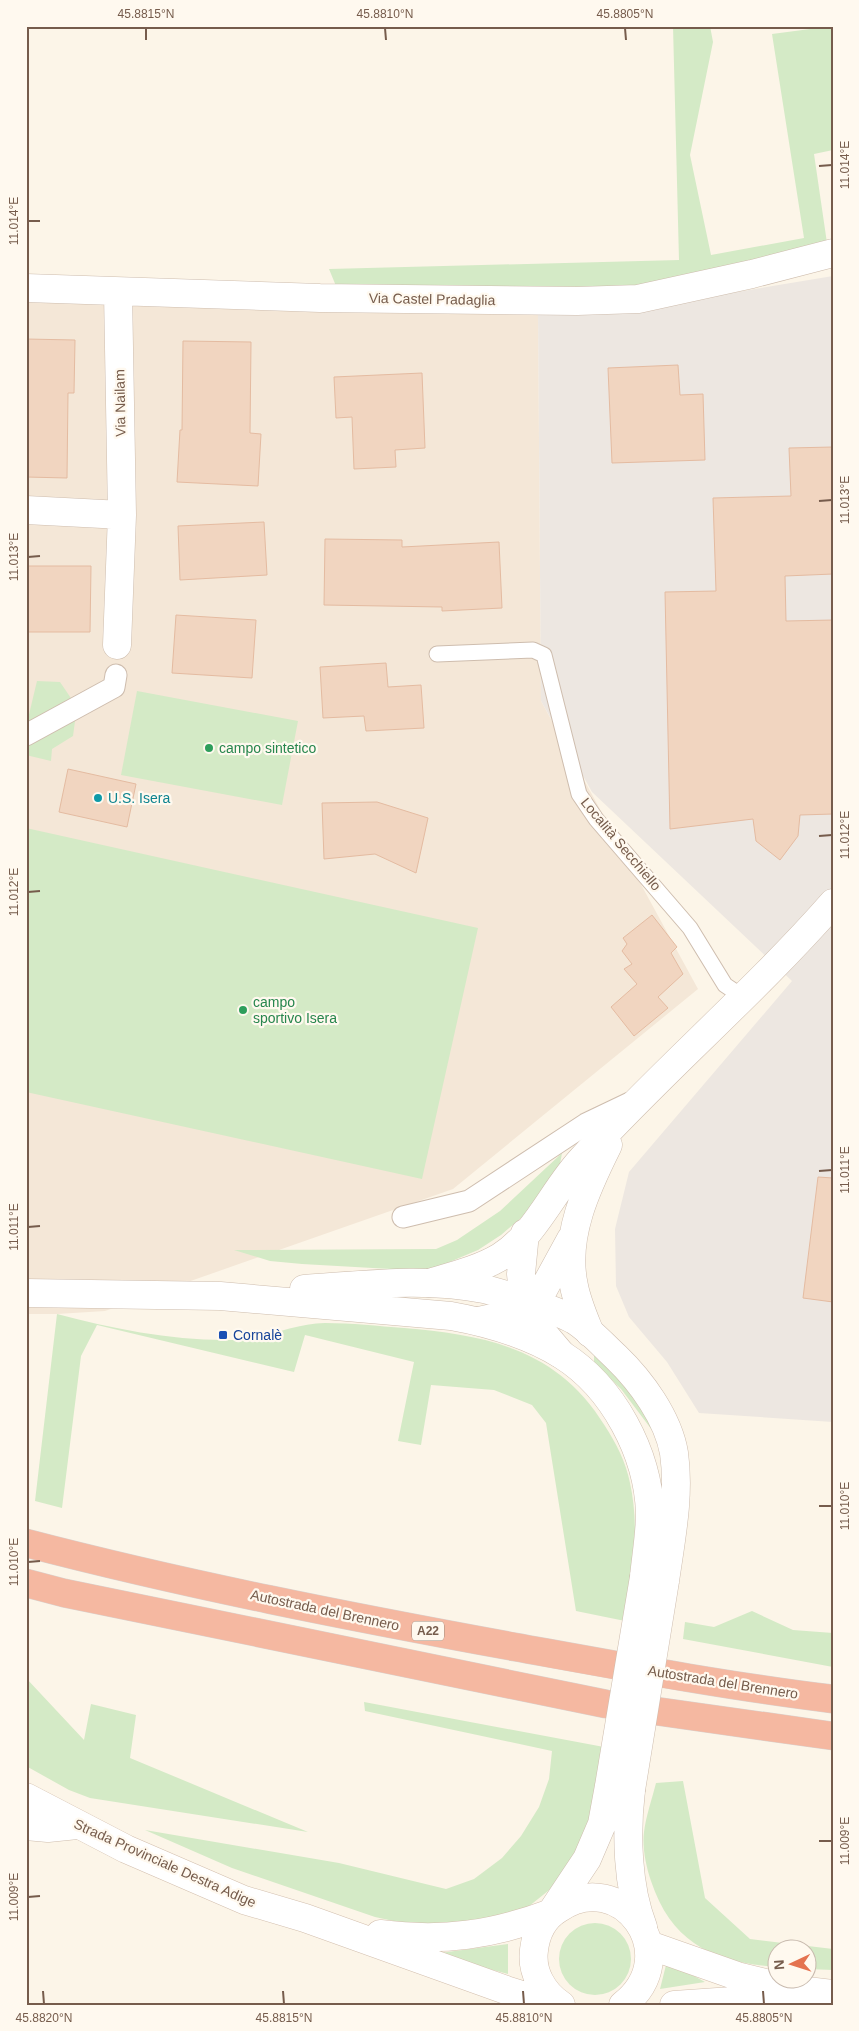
<svg xmlns="http://www.w3.org/2000/svg" width="859" height="2031" viewBox="0 0 859 2031" font-family="Arial,sans-serif">
	<style>
		.residential { fill: #f4e7d7 }
		.industrial { fill: #ede7e1 }
		.green { fill: #d4eac6 }
		.building { fill: #f1d5c0; stroke: #e4bba1 }
		.lines { fill: none; stroke-linecap: round; stroke-linejoin: round }
		.service-casing { stroke: #cebdae; stroke-width: 17 }
		.pedestrian-casing { stroke: #cebdae; stroke-width: 23 }
		.minor-casing { stroke: #cebdae; stroke-width: 29 }
		.tertiary-casing { stroke: #cebdae; stroke-width: 29 }
		.secondary-casing { stroke: #d3bfae; stroke-width: 29 }
		.motorway-casing { stroke: #d9d1cd; stroke-width: 29 }
		.service { stroke: #fff; stroke-width: 15 }
		.pedestrian { stroke: #fff; stroke-width: 21 }
		.minor { stroke: #fff; stroke-width: 28 }
		.tertiary { stroke: #fff; stroke-width: 28 }
		.secondary { stroke: #fff; stroke-width: 28 }
		.motorway { stroke: #f5b8a1; stroke-width: 28 }
		.tertiary-bridge-casing { stroke: #cebdae; stroke-width: 29; stroke-linecap: butt }
		.tertiary-bridge { stroke: #fff; stroke-width: 28 }
		.ticks { fill: none; stroke: #765c4c; stroke-width: 2 }
		.leisure-dot { fill: #2e9e5b; stroke: #fff9ef; stroke-width: 2 }
		.culture-dot { fill: #0f9aa8; stroke: #fff9ef; stroke-width: 2 }
		.transit-dot { fill: #1a4fb4; stroke: #fff9ef; stroke-width: 2 }
		.labels { text-anchor: middle; dominant-baseline: central; stroke-width: 4.5; stroke-linejoin: round; paint-order: stroke }
		.shield { fill: #fff9ef; stroke: #9f8b7d; stroke-width: 1 }
		.shield-label { font-size: 12px; font-weight: bold; fill: #765c4c }
		.street-label { font-size: 14px; fill: #765c4c; stroke: #fff9ef }
		.leisure-label { font-size: 14px; fill: #27864d; stroke: #fff9ef; text-anchor: start }
		.culture-label { font-size: 14px; fill: #0d838f; stroke: #fff9ef; text-anchor: start }
		.transit-label { font-size: 14px; fill: #164399; stroke: #fff9ef; text-anchor: start }
		.neatline { fill: none; stroke: #765c4c; stroke-width: 2 }
		.ticks-label { font-size: 12px; text-anchor: middle; fill: #765c4c }
	</style>
	<rect width="100%" height="100%" fill="#fcf5e8"/>
	<!-- residential -->
	<path class="residential" d="M 26,294 L 538,312 L 541,701 L 698,989 L 453,1189 L 105,1311 L 57,1314 L 26,1314 Z"/>
	<!-- industrial -->
	<path class="industrial" d="M 833,276 L 833,1422 L 699,1413 L 667,1362 L 629,1317 L 616,1286 L 615,1229 L 629,1172 L 792,981 L 592,792 L 541,701 L 538,312 L 635,309 Z"/>
	<!-- green -->
	<path class="green" d="M 673,26 L 710,26 L 713,42 L 690,155 L 711,255 L 804,238 L 772,34 L 833,26 L 833,150 L 814,154 L 827,243 L 634,287 L 336,286 L 329,269 L 679,260 Z
		M 37,681 L 60,682 L 77,707 L 73,736 L 52,749 L 51,761 L 26,755 L 26,727 Z
		M 137,691 L 298,721 L 282,805 L 121,775 Z
		M 26,828 L 478,928 L 422,1179 L 26,1092 Z
		M 562,1153 L 560,1164 L 528,1212 L 501,1235 L 478,1250 L 433,1269 L 408,1270 L 302,1264 L 270,1261 L 234,1250 L 436,1249 L 457,1240 L 500,1211 Z
		M 57,1314 C 114,1329 173,1341 232,1340 C 264,1340 294,1323 325,1323 C 352,1323 378,1326 404,1328 C 487,1335 558,1349 605,1426 C 616,1443 626,1462 630,1483 C 640,1529 633,1575 625,1621 L 576,1611 L 546,1423 L 532,1405 L 494,1390 L 431,1385 L 421,1445 L 398,1441 L 414,1362 L 305,1335 L 294,1372 L 97,1325 L 81,1356 L 62,1508 L 35,1501 Z
		M 594,1356 L 599,1356 L 627,1381 L 658,1438 L 621,1389 L 594,1363 Z
		M 752,1611 L 793,1630 L 833,1633 L 833,1667 L 683,1639 L 685,1622 L 714,1627 Z
		M 26,1678 L 84,1740 L 91,1704 L 136,1715 L 130,1758 L 308,1832 L 90,1798 L 69,1790 L 26,1766 Z
		M 364,1702 L 604,1747 L 594,1817 L 565,1871 L 548,1891 L 523,1911 L 485,1924 L 426,1928 L 375,1917 L 232,1868 L 145,1830 L 339,1863 L 446,1889 L 474,1879 L 502,1858 L 521,1836 L 539,1807 L 549,1779 L 552,1751 L 365,1711 Z
		M 683,1781 L 705,1898 L 750,1939 L 833,1949 L 833,1970 L 807,1969 L 806,1948 L 776,1948 L 776,1967 C 714,1962 672,1944 651,1881 C 646,1866 642,1847 644,1832 C 646,1816 652,1799 656,1783 Z
		M559 1959a36 36 0 1 1 72 0a36 36 0 1 1-72 0Z
		M 508,1944 L 508,1974 L 432,1954 Z
		M 667,1961 L 705,1982 L 660,1989 Z"/>
	<!-- building -->
	<path class="building" d="M 26,339 L 75,340 L 74,393 L 68,393 L 67,478 L 26,477 Z
		M 183,341 L 251,342 L 250,433 L 261,434 L 258,486 L 177,482 L 180,430 L 182,430 Z
		M 678,365 L 680,395 L 703,394 L 705,460 L 612,463 L 608,368 Z
		M 422,373 L 425,448 L 395,450 L 396,467 L 354,469 L 352,417 L 336,418 L 334,377 Z
		M 833,447 L 833,574 L 785,576 L 786,621 L 833,620 L 833,814 L 800,815 L 798,836 L 780,860 L 756,841 L 753,819 L 670,829 L 665,592 L 716,591 L 713,498 L 791,496 L 789,448 Z
		M 264,522 L 267,575 L 180,580 L 178,526 Z
		M 325,539 L 402,540 L 402,547 L 499,542 L 502,608 L 442,611 L 442,607 L 324,605 Z
		M 26,566 L 91,566 L 90,632 L 26,632 Z
		M 176,615 L 256,620 L 252,678 L 172,673 Z
		M 386,663 L 388,687 L 421,685 L 424,728 L 366,731 L 364,716 L 323,718 L 320,667 Z
		M 68,769 L 136,784 L 127,827 L 59,812 Z
		M 377,802 L 428,818 L 416,873 L 375,854 L 324,859 L 322,803 Z
		M 652,915 L 677,947 L 671,953 L 683,974 L 658,997 L 668,1008 L 634,1036 L 611,1007 L 637,984 L 624,969 L 632,964 L 622,951 L 627,944 L 623,938 Z
		M 818,1177 L 833,1178 L 833,1302 L 803,1298 Z"/>
	<g class="lines">
		<defs>
			<path id="service" d="M 437,654 L 533,650 L 544,655 L 579,794 L 596,819 L 690,928 L 725,985 L 743,997"/>
			<path id="pedestrian" d="M 26,735 L 114,687 L 116,675
				M 403,1217 L 469,1201 L 586,1124 L 630,1103"/>
			<path id="minor" d="M 26,288 L 320,298 L 577,301 L 638,299 L 752,274 L 833,253
				M 26,510 L 122,515
				M 117,645 L 122,515 L 118,292
				M 525,1233 L 521,1274 L 523,1293 L 533,1321 L 561,1354
				M 429,1283 C 452,1276 478,1270 500,1257 C 536,1235 553,1190 582,1159 C 662,1071 754,993 833,903
				M 479,1321 L 506,1315 L 542,1292 L 571,1239
				M 590,1333 C 584,1318 577,1302 574,1286 C 563,1237 587,1187 608,1145"/>
			<path id="tertiary" d="M 304,1289 C 364,1285 425,1277 484,1289 C 499,1292 514,1298 528,1302 C 543,1307 560,1312 574,1320 C 590,1330 603,1345 616,1357 C 641,1381 668,1418 674,1453 C 680,1495 671,1539 665,1581
				M 26,1293 L 220,1296 L 451,1316 C 490,1323 528,1334 562,1355 C 613,1387 648,1453 650,1513 C 650,1534 646,1556 644,1577
				M 631,1790 C 626,1833 627,1886 643,1927
				M 26,1826 L 48,1828 L 77,1825
				M 551,1913 L 587,1859 L 602,1824 L 609,1786"/>
			<path id="secondary" d="M 26,1797 L 126,1849 L 244,1900 L 305,1918 L 506,1990 L 554,2005
				M 380,1934 C 443,1942 492,1935 551,1913
				M 649,1945 L 737,1976 L 790,1989 L 832,1994
				M 561,2005 C 543,1993 531,1972 534,1950 C 536,1933 543,1918 558,1909 C 621,1865 687,1955 623,2005
				M 674,2005 L 791,1997"/>
			<path id="motorway" d="M 26,1543 C 187,1585 351,1617 515,1647 C 620,1666 726,1686 833,1699
				M 26,1583 L 64,1593 L 606,1704 L 833,1736"/>
		</defs>
		<!-- service casing -->
		<use href="#service" class="service-casing"/>
		<!-- pedestrian casing -->
		<use href="#pedestrian" class="pedestrian-casing"/>
		<!-- minor casing -->
		<use href="#minor" class="minor-casing"/>
		<!-- tertiary casing -->
		<use href="#tertiary" class="tertiary-casing"/>
		<!-- secondary casing -->
		<use href="#secondary" class="secondary-casing"/>
		<!-- motorway casing -->
		<use href="#motorway" class="motorway-casing"/>
		<!-- service -->
		<use href="#service" class="service"/>
		<!-- pedestrian -->
		<use href="#pedestrian" class="pedestrian"/>
		<!-- minor -->
		<use href="#minor" class="minor"/>
		<!-- tertiary -->
		<use href="#tertiary" class="tertiary"/>
		<!-- secondary -->
		<use href="#secondary" class="secondary"/>
		<!-- motorway -->
		<use href="#motorway" class="motorway"/>
		<defs>
			<path id="tertiary-bridge" d="M 609,1786 L 644,1577
				M 631,1790 L 665,1581"/>
		</defs>
		<!-- tertiary-bridge casing -->
		<use href="#tertiary-bridge" class="tertiary-bridge-casing"/>
		<!-- tertiary-bridge -->
		<use href="#tertiary-bridge" class="tertiary-bridge"/>
	</g>
	<!-- ticks -->
	<path class="ticks" d="M 146,28 L 146,40M 385,28 L 386,40M 625,28 L 626,40M 819,166 L 832,165M 28,221 L 40,221M 819,501 L 832,500M 28,557 L 40,556M 819,836 L 832,835M 28,892 L 40,891M 819,1171 L 832,1170M 28,1227 L 40,1226M 819,1506 L 832,1506M 28,1562 L 40,1561M 819,1841 L 832,1841M 28,1897 L 40,1896M 43,1991 L 44,2004M 283,1991 L 284,2004M 523,1991 L 524,2004M 763,1991 L 764,2004"/>
	<!-- markers -->
	<g class="leisure-dot">
		<circle cx="209" cy="748" r="5"/>
		<circle cx="243" cy="1010" r="5"/>
	</g>
	<circle class="culture-dot" cx="98" cy="798" r="5"/>
	<rect class="transit-dot" x="218" y="1330" width="10" height="10" rx="2.5"/>
	<g class="labels">
		<!-- shield labels -->
		<rect class="shield" x="412" y="1621.5" width="32" height="19" rx="4"/>
		<g class="shield-label">
			<text x="428" y="1631">A22</text>
		</g>
		<!-- street labels -->
		<g class="street-label">
			<text transform="translate(432 299) rotate(1)">Via Castel Pradaglia</text>
			<text transform="translate(120 403) rotate(-91)">Via Nailam</text>
			<text transform="translate(621 844) rotate(50)">Località Secchiello</text>
			<text transform="translate(325 1610) rotate(12)">Autostrada del Brennero</text>
			<text transform="translate(723 1682) rotate(9)">Autostrada del Brennero</text>
			<text transform="translate(165 1863) rotate(24)">Strada Provinciale Destra Adige</text>
		</g>
		<!-- leisure labels -->
		<g class="leisure-label">
			<text x="219" y="748">campo sintetico</text>
			<text x="253" y="1002">campo<tspan x="253" dy="16">sportivo Isera</tspan></text>
		</g>
		<!-- culture labels -->
		<g class="culture-label">
			<text x="108" y="798">U.S. Isera</text>
		</g>
		<!-- transit labels -->
		<g class="transit-label">
			<text x="233" y="1335">Cornalè</text>
		</g>
	</g>
	<!-- border -->
	<rect width="859" height="2031" fill="none" stroke="#fff9ef" stroke-width="55"/>
	<!-- north arrow -->
	<g transform="translate(792 1964) rotate(266)"><circle r="24" fill="#fff9ef" stroke="#c8baae"/>
	<path d="M0-4L9 19L0 12L-9 19Z" fill="#e47350"/>
	<text y="-8" font-size="14" font-weight="bold" text-anchor="middle" fill="#765c4c">N</text>
	</g>
	<rect x="28" y="28" width="804" height="1976" class="neatline"/>
	<g class="ticks-label">
		<text x="146" y="18">45.8815°N</text>
		<text x="385" y="18">45.8810°N</text>
		<text x="625" y="18">45.8805°N</text>
		<text transform="translate(845 165) rotate(-90)" y="4">11.014°E</text>
		<text transform="translate(14 221) rotate(-90)" y="4">11.014°E</text>
		<text transform="translate(845 500) rotate(-90)" y="4">11.013°E</text>
		<text transform="translate(14 557) rotate(-90)" y="4">11.013°E</text>
		<text transform="translate(845 835) rotate(-90)" y="4">11.012°E</text>
		<text transform="translate(14 892) rotate(-90)" y="4">11.012°E</text>
		<text transform="translate(845 1170) rotate(-90)" y="4">11.011°E</text>
		<text transform="translate(14 1227) rotate(-90)" y="4">11.011°E</text>
		<text transform="translate(845 1506) rotate(-90)" y="4">11.010°E</text>
		<text transform="translate(14 1562) rotate(-90)" y="4">11.010°E</text>
		<text transform="translate(845 1841) rotate(-90)" y="4">11.009°E</text>
		<text transform="translate(14 1897) rotate(-90)" y="4">11.009°E</text>
		<text x="44" y="2022">45.8820°N</text>
		<text x="284" y="2022">45.8815°N</text>
		<text x="524" y="2022">45.8810°N</text>
		<text x="764" y="2022">45.8805°N</text>
	</g>
</svg>
